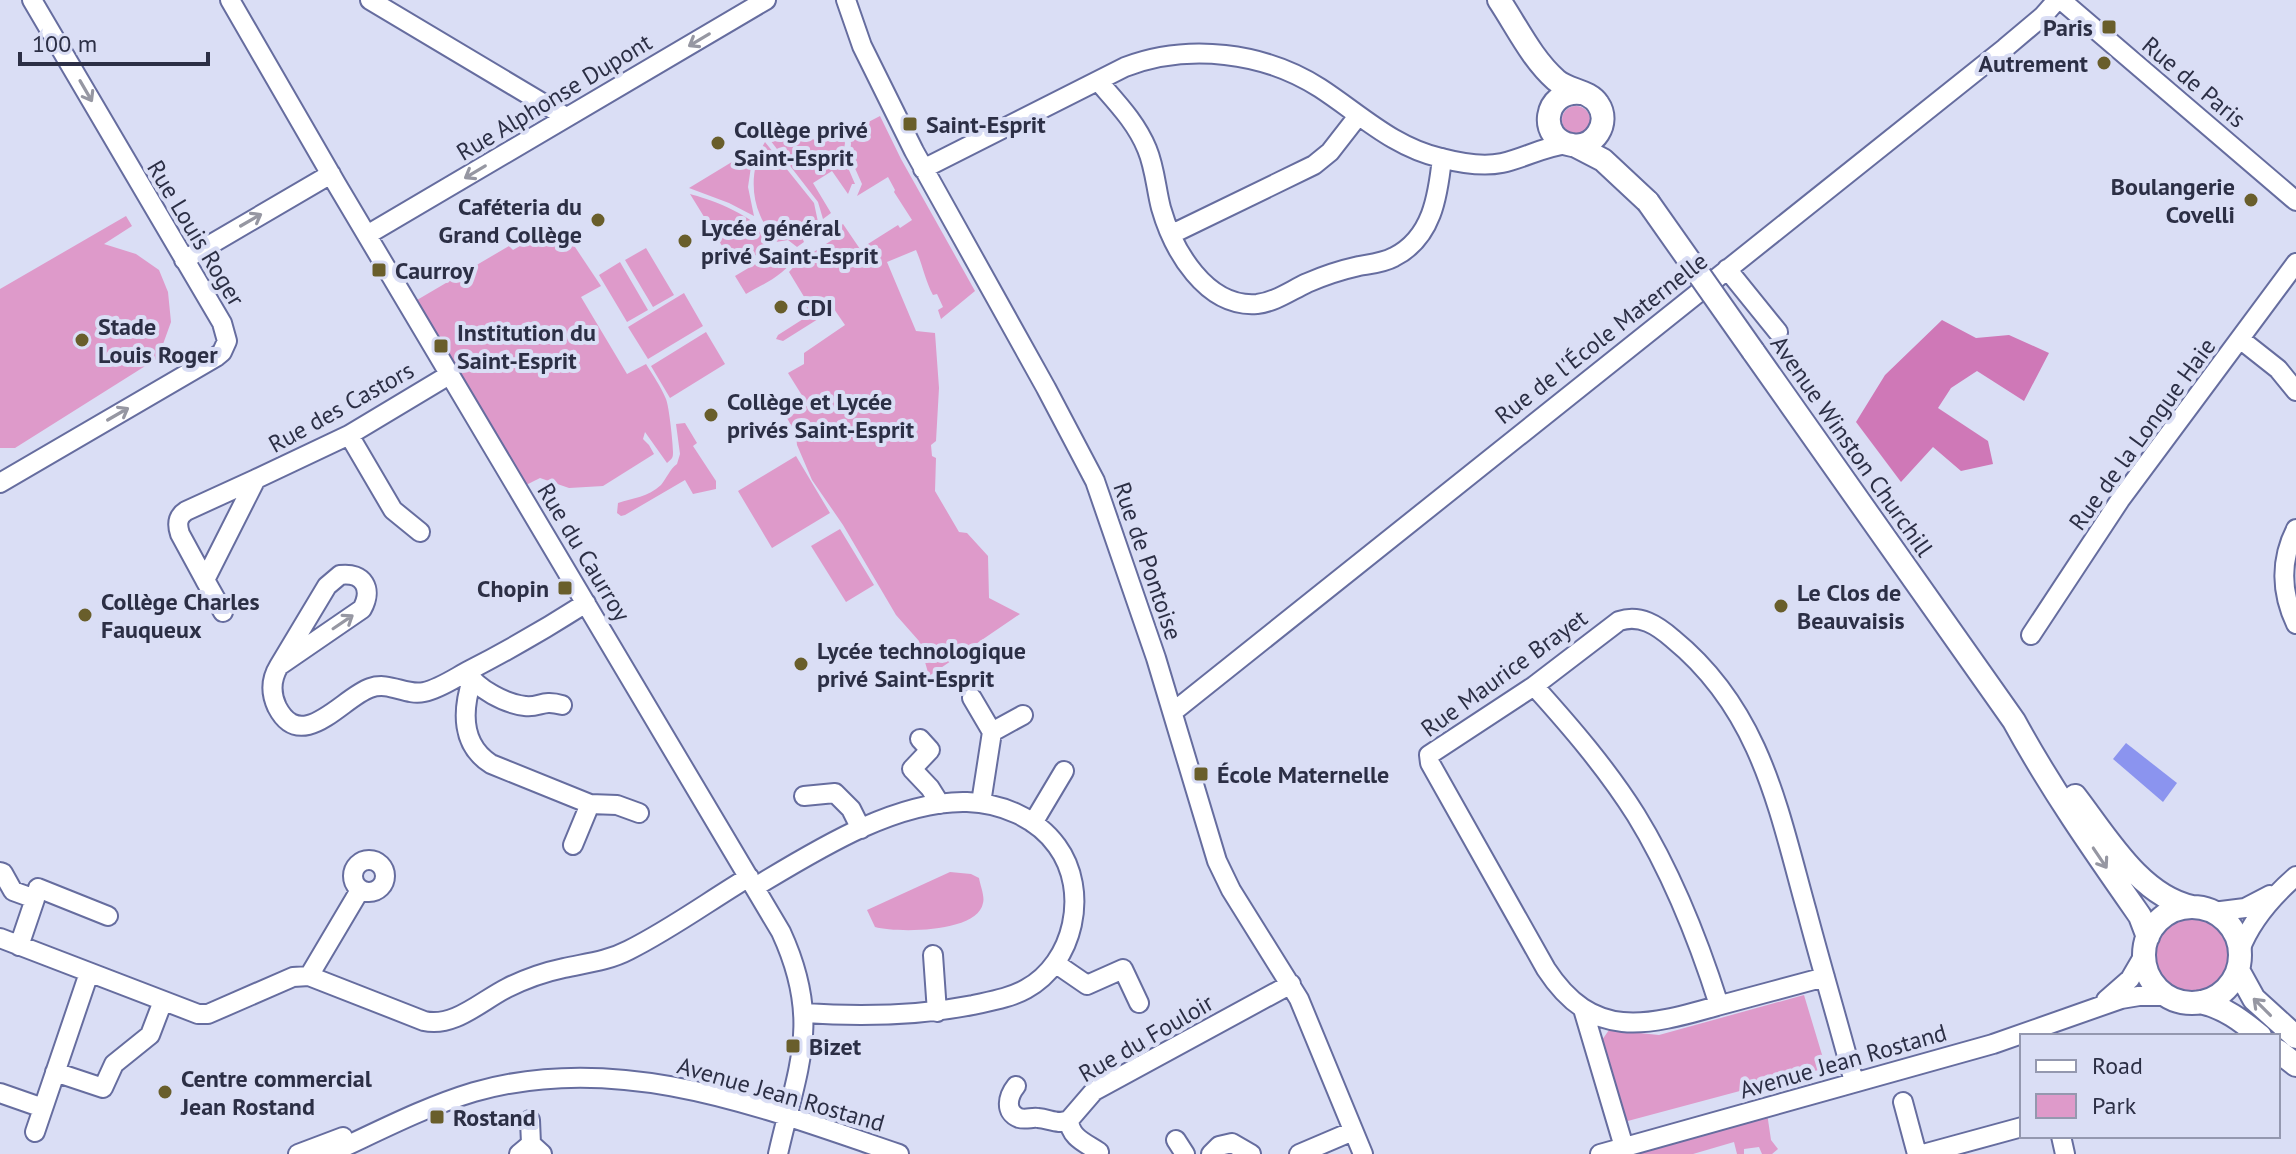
<svg xmlns="http://www.w3.org/2000/svg" width="2296" height="1154" viewBox="0 0 2296 1154" font-family="'PT Sans',sans-serif">
	<style>
		.green { fill: #de9aca }
		.forest { fill: #cf78b7 }
		.water { fill: #8b94ef }
		.lines { fill: none; stroke-linecap: round; stroke-linejoin: round }
		.minor-casing { stroke: #666d9f; stroke-width: 22 }
		.major-casing { stroke: #666d9f; stroke-width: 26 }
		.minor { stroke: #fff; stroke-width: 18 }
		.major { stroke: #fff; stroke-width: 22 }
		.major-bridge-casing { stroke: #666d9f; stroke-width: 26; stroke-linecap: butt }
		.major-bridge { stroke: #fff; stroke-width: 22 }
		.oneway { stroke: #9697a2 }
		.poi-dot { fill: #695e2b; stroke: #dadef5; stroke-width: 3 }
		.labels { text-anchor: middle; dominant-baseline: central; stroke-width: 8; stroke-linejoin: round; paint-order: stroke }
		.poi-label { font-size: 24px; font-weight: bold; fill: #2c2f45; stroke: #dadef5; text-anchor: start }
		.street-label { font-size: 24px; fill: #2c2f45; stroke: #dadef5 }
	</style>
	<rect width="100%" height="100%" fill="#dadef5"/>
	<!-- green -->
	<path class="green" d="M1562 120a14 14 0 1 1 28 0a14 14 0 1 1-28 0Z
		M 880,116 L 901,159 L 975,291 L 941,319 L 938,310 L 943,307 L 937,294 L 933,295 C 925,280 923,266 916,250 L 887,262 L 916,331 L 935,333 L 939,388 L 936,441 L 931,445 L 932,456 L 936,458 L 935,491 L 959,532 L 967,533 L 988,556 L 989,598 L 1020,614 L 929,676 L 919,641 L 896,615 L 843,525 L 812,480 L 797,445 L 796,434 L 787,418 L 808,405 L 788,373 L 804,364 L 804,353 L 845,325 L 834,309 L 783,341 L 776,339 L 778,335 L 811,314 L 804,303 L 806,300 L 789,272 L 798,262 L 798,251 L 807,246 L 812,253 L 843,233 L 840,226 L 843,224 L 860,249 L 898,225 L 900,228 L 912,220 L 894,192 L 895,190 L 888,177 L 857,196 L 862,184 L 850,157 L 851,143 L 848,135 L 853,130 Z
		M 779,135 L 818,140 L 819,143 L 843,137 L 845,143 L 843,156 L 855,184 L 852,184 L 848,194 L 832,171 L 813,183 L 831,213 L 823,219 L 818,202 L 770,140 Z
		M 765,142 L 814,203 L 818,222 L 800,233 L 804,242 L 797,247 L 788,240 L 776,242 C 771,233 764,225 760,215 C 750,193 752,163 765,142 Z
		M 750,151 L 753,153 L 748,187 L 754,216 L 729,203 L 689,188 Z
		M 690,194 C 710,199 773,221 768,248 L 735,267 Z
		M 126,216 L 132,226 L 104,244 L 136,254 L 159,270 L 168,292 L 171,322 L 158,358 L 15,448 L 0,448 L 0,289 Z
		M 539,235 L 564,249 L 573,244 L 601,286 L 581,297 L 627,374 L 646,364 C 653,375 661,387 666,399 C 669,406 673,443 673,452 C 673,459 672,458 667,463 L 645,432 L 643,439 L 649,445 L 654,454 L 603,486 L 569,488 L 540,478 L 526,485 L 417,300 L 509,246 L 513,250 Z
		M 646,248 L 674,295 L 653,307 L 625,260 Z
		M 791,249 L 795,255 C 788,274 763,284 746,294 L 735,276 L 772,254 L 782,265 L 787,265 L 791,262 L 788,251 Z
		M 620,262 L 648,310 L 627,322 L 599,275 Z
		M 684,293 L 703,326 L 648,359 L 628,327 Z
		M 706,332 L 725,364 L 670,398 L 651,366 Z
		M 685,423 L 697,443 L 693,446 L 716,481 L 716,489 L 693,494 L 685,480 L 625,515 L 621,516 L 617,513 L 618,503 C 633,498 648,497 661,485 C 667,478 669,470 677,464 L 680,454 L 676,424 Z
		M 796,456 L 830,513 L 772,548 L 738,491 Z
		M 840,529 L 874,585 L 846,602 L 811,546 Z
		M 950,872 L 971,874 L 979,878 C 980,885 985,896 983,903 C 978,933 897,933 875,927 L 867,910 Z
		M2154 956a38 38 0 1 1 76 0a38 38 0 1 1-76 0Z
		M 1804,995 L 1826,1068 L 1624,1122 L 1602,1040 L 1609,1030 L 1659,1035 Z
		M 1767,1113 L 1771,1140 L 1778,1149 L 1772,1154 L 1762,1154 L 1759,1147 L 1744,1149 L 1744,1154 L 1737,1154 L 1734,1142 L 1693,1154 L 1627,1154 Z"/>
	<!-- forest -->
	<path class="forest" d="M 1942,320 L 1976,338 L 2009,335 L 2049,353 L 2024,401 L 1977,371 L 1951,388 L 1938,408 L 1988,441 L 1993,464 L 1961,471 L 1933,447 L 1901,482 L 1856,422 L 1885,375 Z"/>
	<!-- water -->
	<path class="water" d="M 2126,743 L 2177,783 L 2163,802 L 2113,759 Z"/>
	<g class="lines">
		<defs>
			<path id="minor" d="M 230,0 L 337,185 L 781,932 C 822,1021 798,1066 778,1154
				M 370,0 L 566,117
				M 846,0 L 862,46 L 914,151 L 1046,388 L 1095,481 L 1156,658 L 1217,861 L 1231,890 L 1299,999 L 1363,1154
				M 2061,0 L 2296,201
				M 1098,81 C 1116,102 1136,122 1147,149 C 1155,168 1156,189 1161,208 C 1173,250 1206,308 1257,304 C 1275,302 1290,291 1307,283 C 1323,276 1341,270 1359,266 C 1370,264 1383,263 1394,257 C 1432,238 1438,196 1442,158
				M 923,169 L 1125,67 C 1188,43 1264,52 1320,88 C 1360,114 1393,147 1441,158 C 1460,163 1483,167 1502,163 C 1525,158 1542,147 1567,144
				M 1172,234 L 1314,165 L 1330,152 L 1358,116
				M 367,235 L 766,0
				M 184,260 L 331,174
				M 1727,269 L 1778,332
				M 2240,339 L 2278,369 L 2296,391
				M 349,435 L 393,510 L 420,532
				M 0,483 L 216,357 L 222,352 L 227,341 L 222,323 L 32,0
				M 2296,529 C 2280,560 2281,593 2296,624
				M 205,580 L 180,534 C 177,525 177,517 186,511 L 256,479
				M 223,612 L 205,580 L 256,479 L 349,435 L 449,375
				M 2031,635 L 2120,500 L 2296,263
				M 279,666 L 362,609 C 373,589 364,572 340,575 L 327,586 L 279,666 C 271,679 270,692 277,707 C 302,755 343,697 370,688 C 390,681 405,696 424,692 C 439,689 455,678 468,671 C 509,650 547,628 586,603
				M 467,672 C 477,689 506,704 525,706 C 540,708 542,699 562,705
				M 472,680 C 462,711 461,745 491,764 L 590,804 L 617,805 L 639,813
				M 1534,686 C 1571,727 1607,769 1636,815 C 1673,875 1698,939 1719,1005
				M 972,698 L 992,732 L 981,803
				M 1173,712 L 2005,48 L 2043,16 L 2057,0
				M 992,732 L 1023,715
				M 920,739 L 930,750 L 912,769 L 930,788 L 940,804
				M 804,796 L 835,793 L 851,809 L 861,829
				M 1033,823 L 1064,771
				M 573,845 L 590,804
				M353 876a16 16 0 1 1 32 0a16 16 0 1 1-32 0Z
				M 0,872 L 3,873 L 13,891 L 35,899 L 38,888 L 108,916
				M 755,887 C 815,851 895,800 967,802 C 1001,803 1037,818 1057,846 C 1090,891 1074,963 1026,989 C 1010,998 991,1001 973,1005 C 917,1016 861,1017 804,1013
				M 2213,912 L 2245,908 L 2270,895
				M 0,938 L 198,1014 L 208,1014 L 293,977 L 309,976 L 424,1021 C 454,1028 481,1001 507,988 C 525,979 545,972 564,968 C 587,963 608,961 629,950 C 671,929 709,901 749,877
				M 19,946 L 35,899
				M 2240,950 C 2251,921 2273,896 2296,876
				M 933,955 L 937,1012
				M 1055,963 L 1087,985 L 1123,969 L 1139,1003
				M 309,976 L 360,890
				M 1825,977 C 1789,987 1753,996 1717,1006 C 1646,1026 1593,1041 1546,969 L 1430,763 L 1429,755 L 1534,686 L 1619,621 C 1640,614 1657,625 1673,639 C 1761,711 1778,808 1807,912 C 1822,969 1839,1025 1854,1082
				M 2106,1000 L 2130,979 L 2144,955
				M 1583,1009 L 1624,1147
				M 55,1072 L 103,1088 L 114,1064 L 150,1035 L 163,1001
				M 1016,1086 C 1008,1096 1004,1112 1019,1118 C 1026,1120 1032,1117 1038,1118 C 1050,1119 1058,1125 1069,1120 L 1094,1091 L 1291,984
				M 0,1093 L 43,1108
				M 1903,1102 L 1917,1154
				M 530,1120 L 531,1144
				M 1069,1120 C 1070,1138 1086,1143 1099,1152
				M 35,1132 L 89,973
				M 2061,1136 L 2065,1154
				M 1176,1140 L 1185,1154
				M 298,1154 L 343,1137
				M 329,1154 C 377,1132 424,1107 474,1092 C 620,1050 763,1108 899,1154
				M 519,1154 L 531,1144 L 542,1154
				M 1211,1154 L 1219,1146 L 1232,1143 L 1251,1154
				M 1299,1154 L 1353,1131
				M 1600,1154 L 1993,1044 L 2121,999 L 2139,996 L 2166,996
				M 1923,1154 L 2022,1127"/>
			<path id="major" d="M 1499,0 C 1517,27 1532,59 1556,80 C 1568,91 1589,90 1598,104 C 1611,123 1594,149 1572,145 C 1537,140 1543,89 1581,93
				M 1576,146 L 1603,160 L 1648,202
				M 1753,351 L 2014,721 C 2051,789 2096,853 2140,916 L 2148,937
				M 2075,796 C 2106,836 2140,896 2192,907
				M2144 955a48 48 0 1 1 96 0a48 48 0 1 1-96 0Z
				M 2238,970 L 2254,999 L 2296,1037
				M 2200,1002 C 2224,1007 2242,1021 2260,1036
				M 2278,1051 L 2296,1065"/>
		</defs>
		<!-- minor casing -->
		<use href="#minor" class="minor-casing"/>
		<!-- major casing -->
		<use href="#major" class="major-casing"/>
		<!-- minor -->
		<use href="#minor" class="minor"/>
		<!-- major -->
		<use href="#major" class="major"/>
		<defs>
			<path id="major-bridge" d="M 1648,202 L 1753,351"/>
		</defs>
		<!-- major-bridge casing -->
		<use href="#major-bridge" class="major-bridge-casing"/>
		<!-- major-bridge -->
		<use href="#major-bridge" class="major-bridge"/>
	</g>
	<!-- one-way arrows -->
	<defs><path id="oneway-shaft" d="M-6 0H5M1.5-3L5.5 0L1.5 3" fill="none" stroke-width="1.6" stroke-linecap="round" stroke-linejoin="round" transform="scale(2)"/></defs>
	<g class="oneway">
		<use href="#oneway-shaft" transform="translate(699 40) rotate(149)"/>
		<use href="#oneway-shaft" transform="translate(86 91) rotate(60)"/>
		<use href="#oneway-shaft" transform="translate(475 172) rotate(149)"/>
		<use href="#oneway-shaft" transform="translate(251 220) rotate(-30)"/>
		<use href="#oneway-shaft" transform="translate(118 414) rotate(-30)"/>
		<use href="#oneway-shaft" transform="translate(343 622) rotate(-34)"/>
		<use href="#oneway-shaft" transform="translate(2100 858) rotate(56)"/>
		<use href="#oneway-shaft" transform="translate(2262 1007) rotate(-135)"/>
	</g>
	<!-- markers -->
	<g class="poi-dot">
		<rect x="2101" y="19" width="16" height="16" rx="4"/>
		<circle cx="2104" cy="63" r="8"/>
		<rect x="902" y="116" width="16" height="16" rx="4"/>
		<circle cx="718" cy="143" r="8"/>
		<circle cx="2251" cy="200" r="8"/>
		<circle cx="598" cy="220" r="8"/>
		<circle cx="685" cy="241" r="8"/>
		<rect x="371" y="262" width="16" height="16" rx="4"/>
		<circle cx="781" cy="307" r="8"/>
		<circle cx="82" cy="340" r="8"/>
		<rect x="433" y="338" width="16" height="16" rx="4"/>
		<circle cx="711" cy="415" r="8"/>
		<rect x="557" y="580" width="16" height="16" rx="4"/>
		<circle cx="1781" cy="606" r="8"/>
		<circle cx="85" cy="615" r="8"/>
		<circle cx="801" cy="664" r="8"/>
		<rect x="1193" y="766" width="16" height="16" rx="4"/>
		<rect x="785" y="1038" width="16" height="16" rx="4"/>
		<circle cx="165" cy="1092" r="8"/>
		<rect x="429" y="1109" width="16" height="16" rx="4"/>
	</g>
	<g class="labels">
		<!-- poi labels -->
		<g class="poi-label">
			<text x="2093" y="27" text-anchor="end">Paris</text>
			<text x="2088" y="63" text-anchor="end">Autrement</text>
			<text x="926" y="124">Saint-Esprit</text>
			<text x="734" y="129">Collège privé<tspan x="734" dy="28">Saint-Esprit</tspan></text>
			<text x="2235" y="186" text-anchor="end">Boulangerie<tspan x="2235" dy="28">Covelli</tspan></text>
			<text x="582" y="206" text-anchor="end">Caféteria du<tspan x="582" dy="28">Grand Collège</tspan></text>
			<text x="701" y="227">Lycée général<tspan x="701" dy="28">privé Saint-Esprit</tspan></text>
			<text x="395" y="270">Caurroy</text>
			<text x="797" y="307">CDI</text>
			<text x="98" y="326">Stade<tspan x="98" dy="28">Louis Roger</tspan></text>
			<text x="457" y="332">Institution du<tspan x="457" dy="28">Saint-Esprit</tspan></text>
			<text x="727" y="401">Collège et Lycée<tspan x="727" dy="28">privés Saint-Esprit</tspan></text>
			<text x="549" y="588" text-anchor="end">Chopin</text>
			<text x="1797" y="592">Le Clos de<tspan x="1797" dy="28">Beauvaisis</tspan></text>
			<text x="101" y="601">Collège Charles<tspan x="101" dy="28">Fauqueux</tspan></text>
			<text x="817" y="650">Lycée technologique<tspan x="817" dy="28">privé Saint-Esprit</tspan></text>
			<text x="1217" y="774">École Maternelle</text>
			<text x="809" y="1046">Bizet</text>
			<text x="181" y="1078">Centre commercial<tspan x="181" dy="28">Jean Rostand</tspan></text>
			<text x="453" y="1117">Rostand</text>
		</g>
		<!-- street labels -->
		<g class="street-label">
			<text transform="translate(2194 82) rotate(40)">Rue de Paris</text>
			<text transform="translate(554 97) rotate(-31)">Rue Alphonse Dupont</text>
			<text transform="translate(196 233) rotate(59)">Rue Louis Roger</text>
			<text transform="translate(1601 338) rotate(-38)">Rue de l'École Maternelle</text>
			<text transform="translate(341 407) rotate(-29)">Rue des Castors</text>
			<text transform="translate(2142 434) rotate(-54)">Rue de la Longue Haie</text>
			<text transform="translate(1852 446) rotate(55)">Avenue Winston Churchill</text>
			<text transform="translate(584 552) rotate(59)">Rue du Caurroy</text>
			<text transform="translate(1148 561) rotate(71)">Rue de Pontoise</text>
			<text transform="translate(1504 673) rotate(-36)">Rue Maurice Brayet</text>
			<text transform="translate(1146 1038) rotate(-30)">Rue du Fouloir</text>
			<text transform="translate(1843 1061) rotate(-16)">Avenue Jean Rostand</text>
			<text transform="translate(781 1094) rotate(16)">Avenue Jean Rostand</text>
		</g>
	</g>
	<!-- legend -->
	<rect x="2020" y="1034" width="260" height="104" fill="#dadef5" stroke="#9498af" stroke-width="2"/>
	<rect x="2036" y="1060" width="40" height="12" fill="#ffffff" stroke="#9498af" stroke-width="2"/>
	<text x="2092" y="1074" font-size="24" fill="#2c2f45">Road</text>
	<rect x="2036" y="1094" width="40" height="24" fill="#de9aca" stroke="#9498af" stroke-width="2"/>
	<text x="2092" y="1114" font-size="24" fill="#2c2f45">Park</text>
	<!-- scale -->
	<path d="M20 52v12h188v-12" fill="none" stroke="#2c2f45" stroke-width="4"/>
	<text x="32" y="52" font-size="24" fill="#2c2f45" stroke="#dadef5" stroke-width="6" paint-order="stroke">100 m</text>
</svg>
